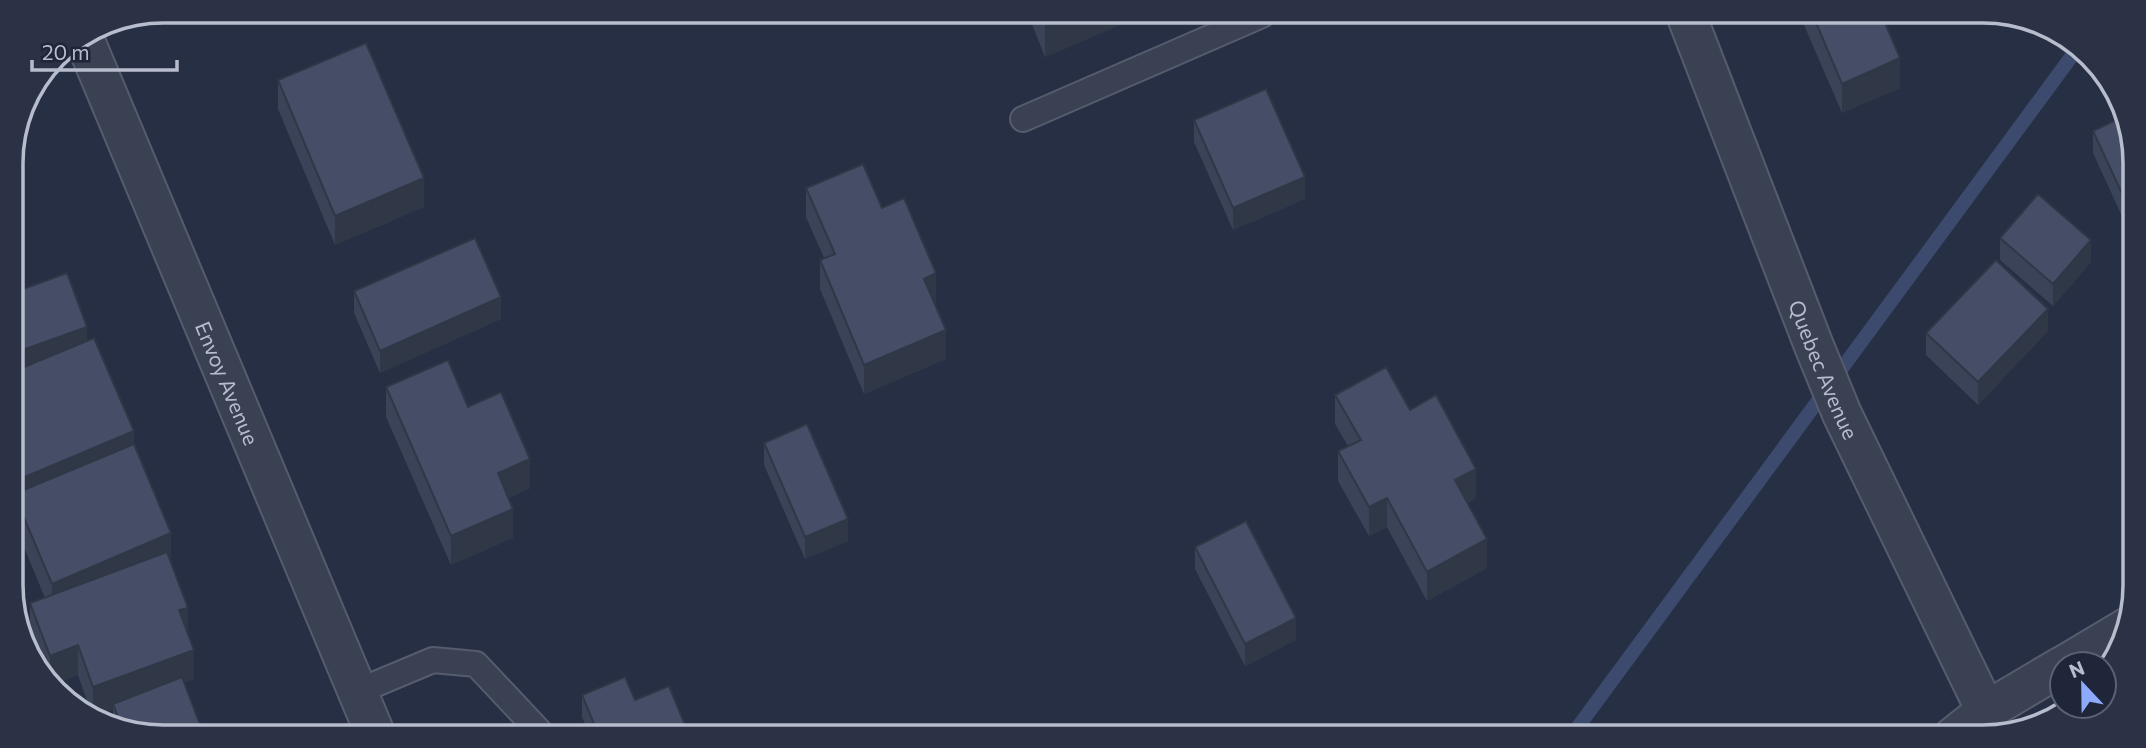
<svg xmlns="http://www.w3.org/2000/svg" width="2146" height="748" viewBox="0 0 2146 748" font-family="Commissioner,sans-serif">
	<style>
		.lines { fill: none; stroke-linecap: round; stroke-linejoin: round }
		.stream { stroke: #3b4a6d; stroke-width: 14 }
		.lane-casing { stroke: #565c6e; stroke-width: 28 }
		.street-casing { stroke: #565c6e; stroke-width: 42 }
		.lane { stroke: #3a4153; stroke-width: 24 }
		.street { stroke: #3a4153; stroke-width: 38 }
		.wall { fill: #3b4358 }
		.shaded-wall { fill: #303747 }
		.building { fill: #454e66; stroke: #303747; stroke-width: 2 }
		.labels { text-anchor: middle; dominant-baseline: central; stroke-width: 6; stroke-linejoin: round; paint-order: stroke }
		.street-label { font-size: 21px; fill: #b8bdcd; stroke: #1f2639 }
		.rim { fill: none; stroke: #b8bdcd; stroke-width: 3.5 }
	</style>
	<rect width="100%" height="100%" fill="#262f44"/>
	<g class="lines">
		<!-- stream -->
		<path class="stream" d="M 1572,735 L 2077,49"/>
		<defs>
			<path id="lane" d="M 1023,119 L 1262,15
				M 359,691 L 433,660 L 476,664 L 539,731"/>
			<g id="street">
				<path id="s1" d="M 1687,17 L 1814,346 L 1842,414 L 1986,711"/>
				<path id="s2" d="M 83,36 L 374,731"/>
				<path d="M 2066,664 L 2128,627"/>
				<path d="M 1953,737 L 1986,711 L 2062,666"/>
			</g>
		</defs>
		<!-- lane casing -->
		<use href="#lane" class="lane-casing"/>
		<!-- street casing -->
		<use href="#street" class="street-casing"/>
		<!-- lane -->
		<use href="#lane" class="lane"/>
		<!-- street -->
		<use href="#street" class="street"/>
	</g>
	<!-- wall -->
	<path class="wall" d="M 1028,14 L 1143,15 L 1045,57 Z
		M 1801,18 L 1889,18 L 1884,20 L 1900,88 L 1842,113 Z
		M 278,80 L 424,207 L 335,245 L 278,109 Z
		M 1194,120 L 1305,199 L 1233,230 L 1194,142 Z
		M 2093,131 L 2134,143 L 2133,234 L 2131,236 L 2093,153 Z
		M 806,188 L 882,208 L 936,303 L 935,303 L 946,359 L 864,394 L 820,289 L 820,260 L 824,258 L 806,217 Z
		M 2000,238 L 2091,262 L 2053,306 L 2000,260 Z
		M 354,291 L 501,319 L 380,373 L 354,313 Z
		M 12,293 L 87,341 L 134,444 L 171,563 L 188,634 L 194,679 L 184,683 L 202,730 L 115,730 L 113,726 L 113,709 L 94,716 L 92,715 L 78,675 L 50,685 L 30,633 L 30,603 L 45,598 L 14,523 L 14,511 L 13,511 L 15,371 L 12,361 Z
		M 2048,331 L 1978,405 L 1926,355 L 1926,333 Z
		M 386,387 L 468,407 L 530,488 L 508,498 L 513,538 L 451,565 L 386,417 Z
		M 1335,395 L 1410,410 L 1476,498 L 1468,503 L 1487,568 L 1427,601 L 1387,527 L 1369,536 L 1338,481 L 1338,451 L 1348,446 L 1335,424 Z
		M 764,443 L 848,541 L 805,559 L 764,465 Z
		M 1195,547 L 1296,640 L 1245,666 L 1195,569 Z
		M 582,695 L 635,700 L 688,732 L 588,731 L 582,717 Z"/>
	<!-- shaded-wall -->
	<path class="shaded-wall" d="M 1065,14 L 1143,15 L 1045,57 L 1045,23 Z
		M 1900,58 L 1900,88 L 1842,113 L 1842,84 Z
		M 1305,177 L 1305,199 L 1233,230 L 1233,208 Z
		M 424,178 L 424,207 L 335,245 L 335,216 Z
		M 2133,212 L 2133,234 L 2131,236 L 2131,213 Z
		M 2091,240 L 2091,262 L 2053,306 L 2053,284 Z
		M 936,273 L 936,303 L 924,308 L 924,279 Z
		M 501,297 L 501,319 L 380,373 L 380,351 Z
		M 2048,309 L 2048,331 L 1978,405 L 1978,382 Z
		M 87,327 L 87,349 L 17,374 L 17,352 Z
		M 946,330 L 946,359 L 864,394 L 864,365 Z
		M 134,431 L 134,460 L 14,494 L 14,511 L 13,511 L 13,482 Z
		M 530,459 L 530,488 L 498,502 L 498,473 Z
		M 1476,469 L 1476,498 L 1455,509 L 1455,480 Z
		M 1387,498 L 1387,527 L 1369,536 L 1369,507 Z
		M 513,509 L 513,538 L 451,565 L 451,536 Z
		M 848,519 L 848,541 L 805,559 L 805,537 Z
		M 171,533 L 171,563 L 52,613 L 52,584 Z
		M 1487,539 L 1487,568 L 1427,601 L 1427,572 Z
		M 188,608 L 188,637 L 179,610 Z
		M 1296,618 L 1296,640 L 1245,666 L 1245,644 Z
		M 78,645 L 78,675 L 50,685 L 50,656 Z
		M 194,650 L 194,679 L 115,708 L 113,704 L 113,709 L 94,716 L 93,715 L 93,687 Z"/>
	<!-- building -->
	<path class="building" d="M 1042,14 L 1065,14 L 1045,23 Z
		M 1814,18 L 1883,18 L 1900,58 L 1842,84 Z
		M 366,43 L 424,178 L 335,216 L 278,80 Z
		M 1266,89 L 1305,177 L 1233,208 L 1194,120 Z
		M 2122,117 L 2134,143 L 2133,212 L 2131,213 L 2093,131 Z
		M 863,164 L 882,208 L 904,198 L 936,273 L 924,279 L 946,330 L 864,365 L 820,260 L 835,254 L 806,188 Z
		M 2038,194 L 2091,240 L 2053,284 L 2000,238 Z
		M 475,238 L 501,297 L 380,351 L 354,291 Z
		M 1996,260 L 2048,309 L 1978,382 L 1926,333 Z
		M 67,273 L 87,327 L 17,352 L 12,339 L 12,293 Z
		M 94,338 L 134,431 L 13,482 L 12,372 Z
		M 448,360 L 468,407 L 501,392 L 530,459 L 498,473 L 513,509 L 451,536 L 386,387 Z
		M 1386,367 L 1410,410 L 1436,395 L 1476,469 L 1455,480 L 1487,539 L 1427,572 L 1387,498 L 1369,507 L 1338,451 L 1361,440 L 1335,395 Z
		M 807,424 L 848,519 L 805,537 L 764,443 Z
		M 134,444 L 171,533 L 52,584 L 14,494 Z
		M 1246,521 L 1296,618 L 1245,644 L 1195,547 Z
		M 167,552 L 188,608 L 179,610 L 194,650 L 93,687 L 78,645 L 50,656 L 30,603 Z
		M 182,677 L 202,730 L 123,730 L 113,704 Z
		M 625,677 L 635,700 L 669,686 L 688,732 L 597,731 L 582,695 Z"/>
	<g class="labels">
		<!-- street labels -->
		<g class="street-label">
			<text stroke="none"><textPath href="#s1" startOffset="378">Quebec Avenue</textPath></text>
			<text stroke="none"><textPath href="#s2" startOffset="376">Envoy Avenue</textPath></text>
		</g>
	</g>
	<!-- crop -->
	<path d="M0 0H2146V748H0ZM163 23H1983A140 140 0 0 1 2123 163V585A140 140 0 0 1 1983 725H163A140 140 0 0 1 23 585V163A140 140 0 0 1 163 23Z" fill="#2b3245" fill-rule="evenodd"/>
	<path class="rim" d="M163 23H1983A140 140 0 0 1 2123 163V585A140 140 0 0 1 1983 725H163A140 140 0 0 1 23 585V163A140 140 0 0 1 163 23Z"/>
	<!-- north arrow -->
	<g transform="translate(2083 685) rotate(338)"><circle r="33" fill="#1f2639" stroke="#5c6274" stroke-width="2"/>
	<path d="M0-5L12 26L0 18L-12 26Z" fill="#8daafc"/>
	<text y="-10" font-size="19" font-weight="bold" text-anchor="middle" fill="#b8bdcd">N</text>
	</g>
	<!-- scale -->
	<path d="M32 60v10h145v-10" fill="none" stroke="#b8bdcd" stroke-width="3.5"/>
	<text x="42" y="60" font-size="21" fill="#b8bdcd" stroke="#1f2639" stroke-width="5" paint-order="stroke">20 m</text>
</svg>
